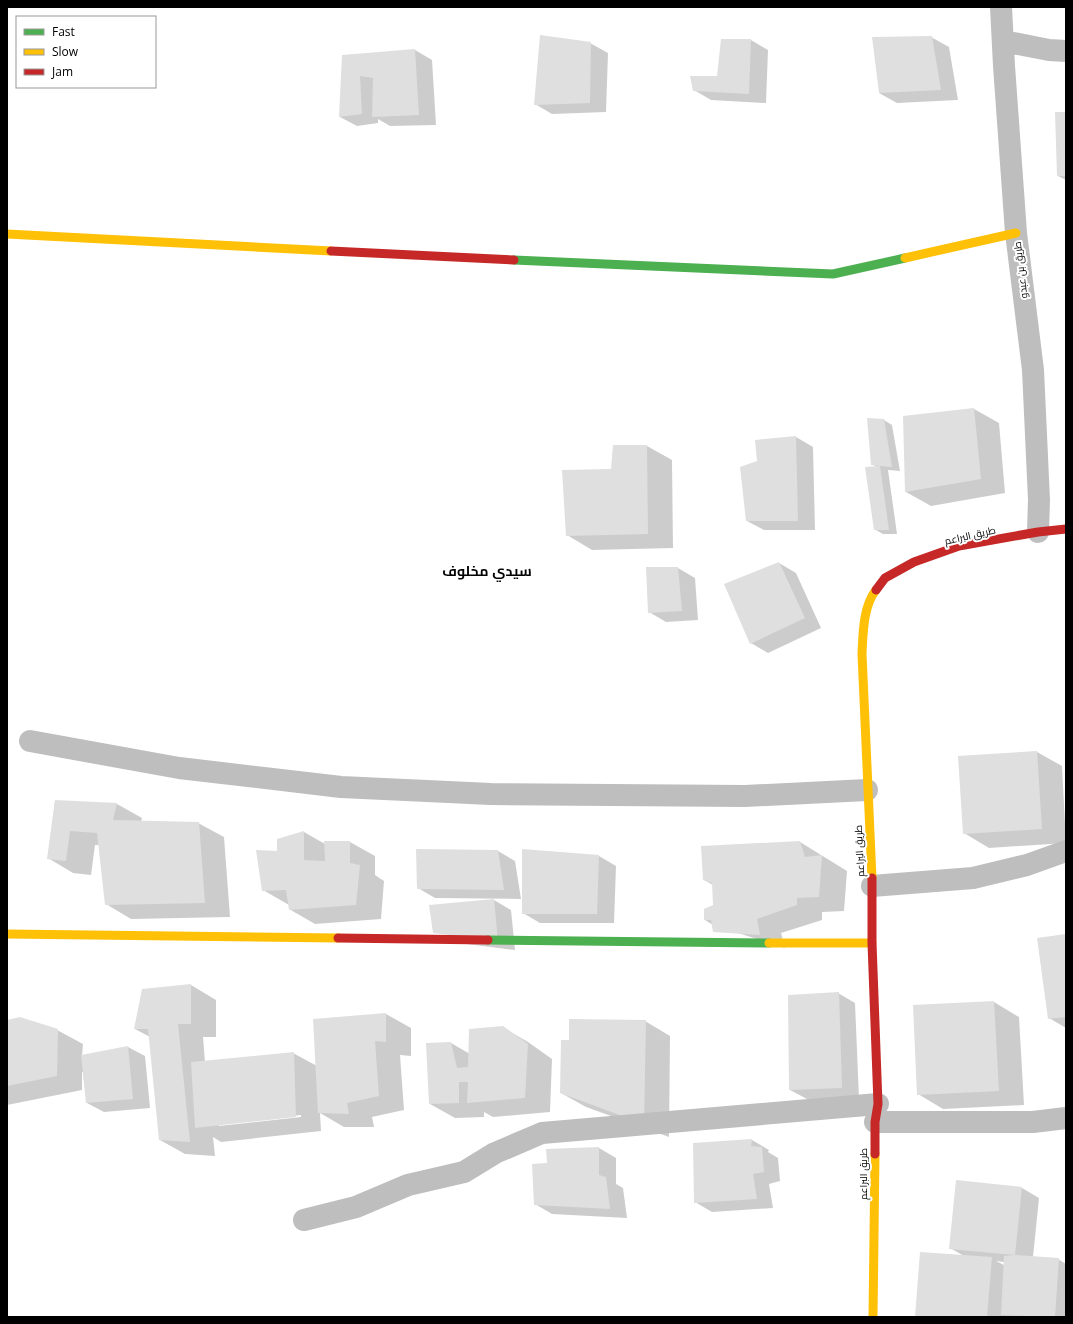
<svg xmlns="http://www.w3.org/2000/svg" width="1073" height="1324" viewBox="0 0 1073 1324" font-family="'Open Sans',Cairo,sans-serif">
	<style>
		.shadow { fill: #0003; fill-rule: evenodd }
		.building { fill: #dfdfdf }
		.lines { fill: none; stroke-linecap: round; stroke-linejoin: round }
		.street { stroke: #bebebe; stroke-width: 22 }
		.fast { stroke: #4caf50; stroke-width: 9 }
		.slow { stroke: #ffc107; stroke-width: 9 }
		.jam { stroke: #c62828; stroke-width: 9 }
		.labels { text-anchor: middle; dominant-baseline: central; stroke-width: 4; stroke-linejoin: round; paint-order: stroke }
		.street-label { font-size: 10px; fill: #000; stroke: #fff }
		.district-label { font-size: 14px; font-weight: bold; fill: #000; stroke: #fff }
	</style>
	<rect width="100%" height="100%" fill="#fff"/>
	<!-- shadow -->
	<path class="shadow" d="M 931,37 L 949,47 L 958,100 L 897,103 L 879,93 Z
		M 751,40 L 768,50 L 766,103 L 711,100 L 694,90 L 718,77 Z
		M 590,43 L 608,53 L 606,112 L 552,114 L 535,104 Z
		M 415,50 L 432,60 L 436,125 L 390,126 L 378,119 L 378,123 L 357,126 L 340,117 L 343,56 Z
		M 1066,113 L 1066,180 L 1058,176 Z
		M 974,409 L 999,423 L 1005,493 L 931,506 L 906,492 L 904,417 Z
		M 884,420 L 892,425 L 900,471 L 888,470 L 897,534 L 883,534 L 874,529 L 877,467 L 872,464 Z
		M 796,437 L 813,447 L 815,530 L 764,530 L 747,521 L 758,461 L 756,441 Z
		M 614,446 L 647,446 L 672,460 L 673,548 L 592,550 L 567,535 L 612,470 Z
		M 779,563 L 796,573 L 821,628 L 768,653 L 751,643 Z
		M 678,568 L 695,578 L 698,620 L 666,622 L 649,612 Z
		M 1037,752 L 1062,766 L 1066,843 L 989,848 L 964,833 Z
		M 55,801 L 117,804 L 142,818 L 141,822 L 198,823 L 224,837 L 230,917 L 131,919 L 106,904 L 100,845 L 95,845 L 91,875 L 73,873 L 48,858 Z
		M 304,832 L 325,844 L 350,842 L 375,856 L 375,875 L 384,881 L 381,919 L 315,924 L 289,909 L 289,905 L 263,890 L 278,852 Z
		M 800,842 L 847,871 L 844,911 L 822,912 L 822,920 L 781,933 L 785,948 L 713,925 L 705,920 L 714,906 L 713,885 L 704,880 Z
		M 498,851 L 515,861 L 521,899 L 435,898 L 418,888 Z
		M 599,856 L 616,866 L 614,923 L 540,923 L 523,913 Z
		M 494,900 L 511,910 L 515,950 L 451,942 Z
		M 1066,935 L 1066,1028 L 1049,1018 Z
		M 191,985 L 216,1000 L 216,1037 L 203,1037 L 205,1062 L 293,1053 L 317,1066 L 386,1014 L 411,1028 L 411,1056 L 400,1055 L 404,1110 L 372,1117 L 374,1127 L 344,1127 L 320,1113 L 321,1131 L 221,1142 L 213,1137 L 215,1156 L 185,1154 L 160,1140 L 150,1037 L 135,1029 ZM 301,1115 L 301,1117 L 219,1126 L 219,1124 Z
		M 838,993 L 855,1003 L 859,1098 L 807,1099 L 790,1090 Z
		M 994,1002 L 1019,1017 L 1024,1105 L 943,1109 L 918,1094 L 914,1006 Z
		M 7,1021 L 57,1030 L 83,1044 L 82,1056 L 128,1047 L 145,1056 L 150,1108 L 104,1112 L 87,1103 L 83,1072 L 82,1072 L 82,1090 L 7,1105 Z
		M 645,1021 L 670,1036 L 669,1137 L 586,1107 L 561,1093 L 570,1040 Z
		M 502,1027 L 528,1042 L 552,1059 L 550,1112 L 493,1117 L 484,1112 L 484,1117 L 455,1118 L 430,1104 L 451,1043 L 470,1054 Z
		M 752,1140 L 769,1150 L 768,1152 L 778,1158 L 780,1181 L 769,1184 L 773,1208 L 712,1212 L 695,1202 Z
		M 599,1148 L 616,1158 L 616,1184 L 623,1188 L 627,1218 L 552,1214 L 535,1204 L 548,1164 Z
		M 1022,1188 L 1039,1198 L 1033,1257 L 1058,1259 L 1066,1264 L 1066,1317 L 916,1317 L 964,1256 L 950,1248 ZM 996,1261 L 1004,1262 L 1004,1265 Z"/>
	<!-- building -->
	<path class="building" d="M 540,35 L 591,42 L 590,103 L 534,105 Z
		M 932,36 L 941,90 L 879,93 L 872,37 Z
		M 721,39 L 751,39 L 749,94 L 693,91 L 690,76 L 717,76 Z
		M 415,49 L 419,115 L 372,117 L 373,78 L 360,76 L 362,114 L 339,117 L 342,55 Z
		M 1055,112 L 1066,112 L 1066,176 L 1057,176 Z
		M 974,408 L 981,479 L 905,492 L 903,416 Z
		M 867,418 L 884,419 L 892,467 L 880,466 L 889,530 L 874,530 L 865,467 L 880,466 L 871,465 Z
		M 796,436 L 798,521 L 746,521 L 740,467 L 757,461 L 755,440 Z
		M 613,445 L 647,445 L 648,534 L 566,536 L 562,470 L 611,469 Z
		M 779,562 L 805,618 L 750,644 L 724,584 Z
		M 646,567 L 678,567 L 682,611 L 648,613 Z
		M 1037,751 L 1042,829 L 963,834 L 958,756 Z
		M 55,800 L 117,803 L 113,820 L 199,822 L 205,903 L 105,905 L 97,833 L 70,831 L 66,861 L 47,859 Z
		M 304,831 L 304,860 L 325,861 L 324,841 L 350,841 L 350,863 L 360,865 L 356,905 L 289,910 L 286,890 L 262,891 L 256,850 L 277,851 L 277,839 Z
		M 800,841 L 805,857 L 822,855 L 819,897 L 797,898 L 797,905 L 757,919 L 760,935 L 713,932 L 711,920 L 704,920 L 704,909 L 713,905 L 712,883 L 703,880 L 701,846 Z
		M 416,849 L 498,850 L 504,890 L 417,889 Z
		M 522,849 L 599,855 L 597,914 L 522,914 Z
		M 494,899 L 498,941 L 433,933 L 429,905 Z
		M 1066,934 L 1066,1017 L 1048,1019 L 1037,938 Z
		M 191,984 L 191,1024 L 178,1024 L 190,1142 L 159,1140 L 148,1029 L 134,1029 L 142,989 Z
		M 839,992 L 842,1088 L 789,1090 L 788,995 Z
		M 994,1001 L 999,1091 L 917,1095 L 913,1005 Z
		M 386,1013 L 386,1042 L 375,1041 L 379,1096 L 347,1103 L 349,1114 L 318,1113 L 313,1019 Z
		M 20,1017 L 58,1029 L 57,1076 L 7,1086 L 7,1020 Z
		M 569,1019 L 646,1020 L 644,1124 L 560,1093 L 561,1040 L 569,1040 Z
		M 503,1026 L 528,1044 L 525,1098 L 467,1103 L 468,1082 L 459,1082 L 459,1103 L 429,1104 L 426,1043 L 451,1042 L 457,1068 L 468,1067 L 469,1029 Z
		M 128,1046 L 133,1099 L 86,1103 L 81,1055 Z
		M 294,1052 L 296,1117 L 195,1128 L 191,1062 Z
		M 752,1139 L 751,1146 L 762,1147 L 764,1172 L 753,1174 L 757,1199 L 694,1203 L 693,1143 Z
		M 599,1147 L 599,1175 L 606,1177 L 610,1209 L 534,1205 L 532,1164 L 547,1163 L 546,1149 Z
		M 956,1180 L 1022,1187 L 1015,1255 L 949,1249 Z
		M 920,1252 L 992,1257 L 987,1317 L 915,1317 Z
		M 1015,1255 L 1059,1258 L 1055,1317 L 1001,1315 L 1004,1256 Z"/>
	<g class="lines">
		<!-- street -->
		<path class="street" d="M 1001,7 L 1004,66 L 1016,233 L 1033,370 L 1039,500 L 1038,532
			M 1003,41 L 1049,50 L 1066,51
			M 30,741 L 179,768 L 341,787 L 491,794 L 745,796 L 867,790
			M 872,886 L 973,878 L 1027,865 L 1066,851
			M 875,1122 L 1033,1122 L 1066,1118
			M 304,1220 L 356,1207 L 408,1185 L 464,1172 L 495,1153 L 542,1133 L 878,1104"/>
		<!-- fast -->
		<path class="fast" d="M 514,260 L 833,274 L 905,258
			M 488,940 L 769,943"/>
		<!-- slow -->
		<path class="slow" d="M 7,234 L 331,251
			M 905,258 L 1016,233
			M 872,878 L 862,654 C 863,634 863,606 876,590
			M 7,934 L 338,938
			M 769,943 L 872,943
			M 873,1317 L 875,1154"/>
		<!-- jam -->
		<path class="jam" d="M 331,251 L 514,260
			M 876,590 L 885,578 L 914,562 L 959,546 L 1038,532 L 1066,529
			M 872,878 L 872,943 L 878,1104 L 875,1122 L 875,1154
			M 338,938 L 488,940"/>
	</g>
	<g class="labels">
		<!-- street labels -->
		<g class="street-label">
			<text transform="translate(1020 270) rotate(-97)">طريق بن عبدو</text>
			<text transform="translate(970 535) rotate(-13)">طريق البراعم</text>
			<text transform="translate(859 851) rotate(-93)">طريق البراعم</text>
			<text transform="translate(863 1174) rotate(-90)">طريق البراعم</text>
		</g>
		<!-- district labels -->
		<g class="district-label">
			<text x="487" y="570">سيدي مخلوف</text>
		</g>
	</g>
	<!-- border -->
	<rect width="1073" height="1324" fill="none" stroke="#000000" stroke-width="16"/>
	<!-- legend -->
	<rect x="16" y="16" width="140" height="72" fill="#ffffff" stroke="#999999"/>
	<rect x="24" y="29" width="20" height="6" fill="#4caf50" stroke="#999999"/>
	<text x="52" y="36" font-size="12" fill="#000000">Fast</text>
	<rect x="24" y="49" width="20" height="6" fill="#ffc107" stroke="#999999"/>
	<text x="52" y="56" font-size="12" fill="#000000">Slow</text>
	<rect x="24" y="69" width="20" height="6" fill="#c62828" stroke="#999999"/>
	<text x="52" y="76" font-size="12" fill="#000000">Jam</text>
</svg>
